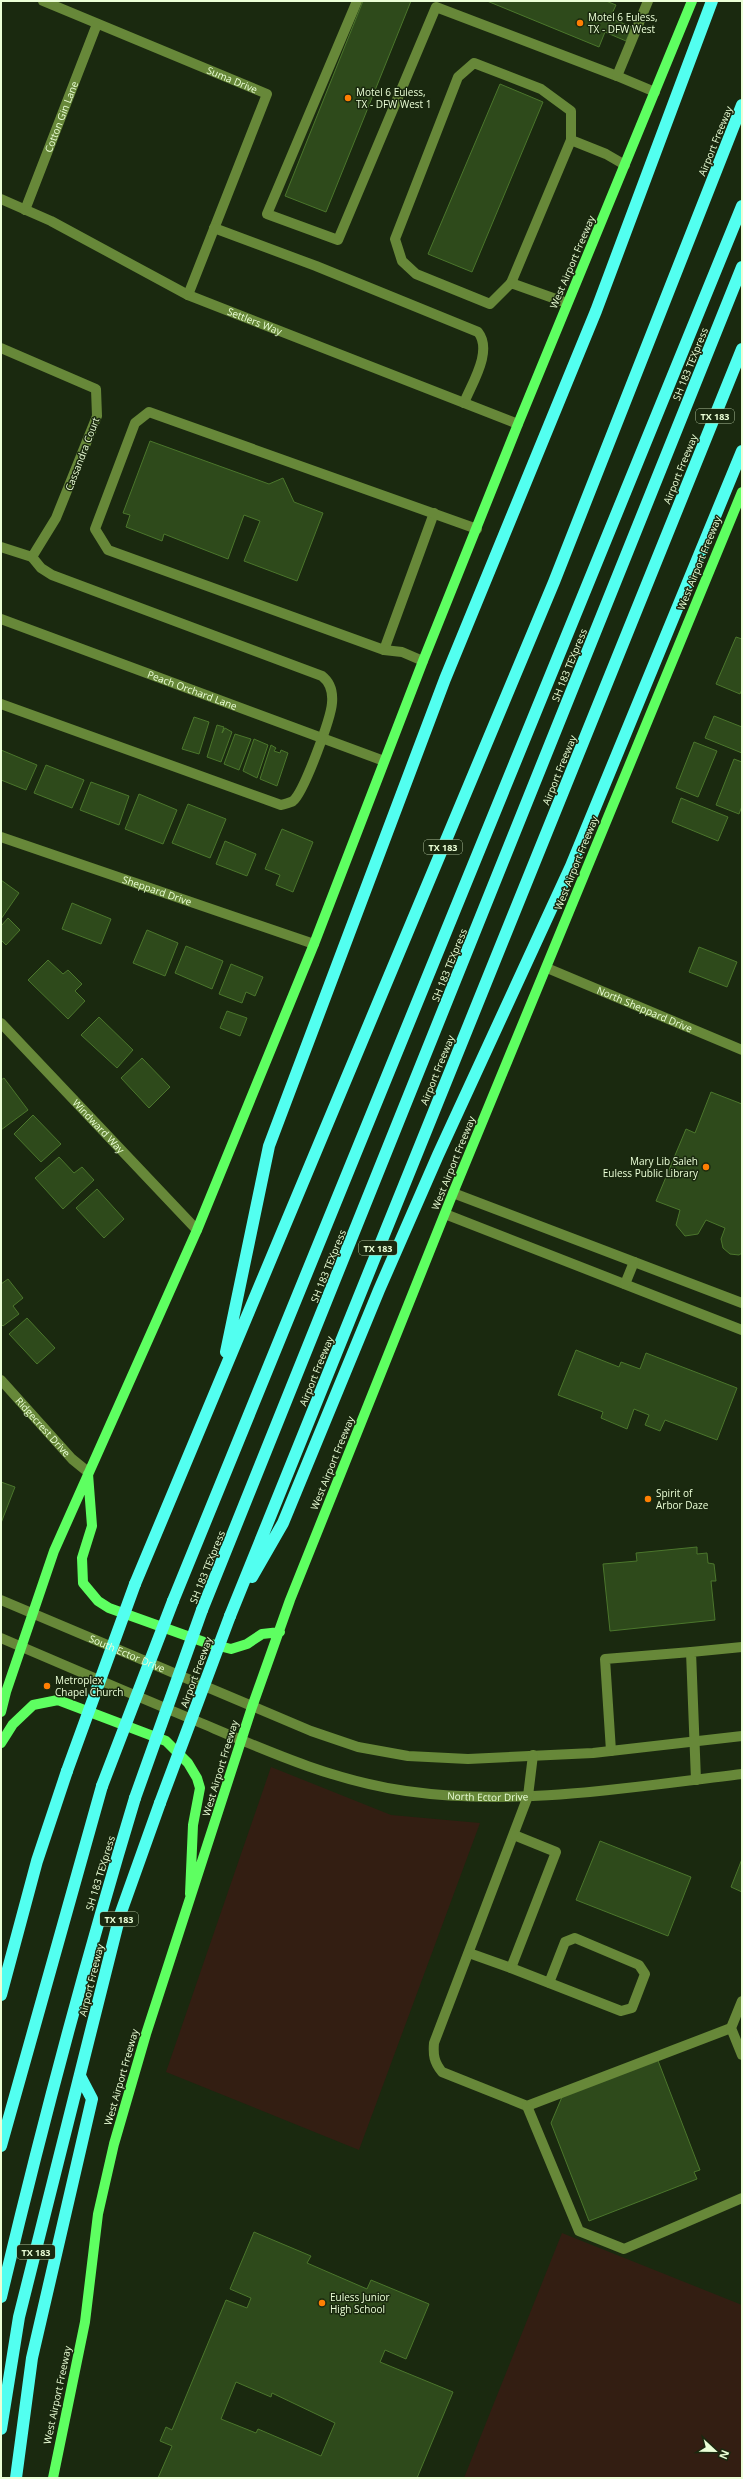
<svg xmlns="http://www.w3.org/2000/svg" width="743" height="2479" viewBox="0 0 743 2479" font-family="'Open Sans',sans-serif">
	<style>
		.green { fill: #331e12 }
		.building { fill: #2e4a1b; stroke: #4b762c; fill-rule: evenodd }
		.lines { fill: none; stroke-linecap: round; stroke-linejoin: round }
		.minor { stroke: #678839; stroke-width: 10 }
		.major { stroke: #5eff61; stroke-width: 10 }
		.highway { stroke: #52fff0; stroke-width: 12 }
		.highway-bridge { stroke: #52fff0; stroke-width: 12 }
		.poi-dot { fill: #ff7f03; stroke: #1a290f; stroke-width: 1.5 }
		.labels { text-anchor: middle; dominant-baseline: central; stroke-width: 3; stroke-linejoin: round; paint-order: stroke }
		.shield { fill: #1a290f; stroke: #acbf9b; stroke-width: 1 }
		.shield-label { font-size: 9px; font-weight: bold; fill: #ebffd7 }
		.poi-label { font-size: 10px; fill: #ebffd7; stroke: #1a290f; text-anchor: start }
		.street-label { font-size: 10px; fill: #ebffd7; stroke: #1a290f }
	</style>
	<rect width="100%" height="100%" fill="#1a290f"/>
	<!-- green -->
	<path class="green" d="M 271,1767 L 391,1815 L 480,1823 L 359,2150 L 166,2072 Z
		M 562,2233 L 742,2305 L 742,2478 L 464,2478 Z"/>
	<!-- building -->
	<path class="building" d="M 363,1 L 411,1 L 326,212 L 285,196 Z
		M 487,1 L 606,1 L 616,5 L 610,18 L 632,27 L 626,41 L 605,32 L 599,47 Z
		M 500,84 L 543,102 L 472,272 L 428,254 Z
		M 150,441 L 269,484 L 283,478 L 294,502 L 323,513 L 297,581 L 244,561 L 260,521 L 244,515 L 228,559 L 164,534 L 162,541 L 126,527 L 130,515 L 123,513 Z
		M 736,637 L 742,639 L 742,689 L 740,694 L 716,684 Z
		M 714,716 L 742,727 L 742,753 L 705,738 Z
		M 194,717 L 209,722 L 199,754 L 182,749 Z
		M 217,725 L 224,727 L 222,733 L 225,728 L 232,732 L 221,762 L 207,757 Z
		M 235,734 L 251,739 L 239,770 L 224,764 Z
		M 254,739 L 268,745 L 257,778 L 243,771 Z
		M 694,742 L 717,751 L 698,797 L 676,788 Z
		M 271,745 L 276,748 L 274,751 L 280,753 L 281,750 L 288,753 L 277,786 L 260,779 Z
		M 1,750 L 37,765 L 26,790 L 1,780 Z
		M 734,759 L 742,762 L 742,806 L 739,814 L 716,805 Z
		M 46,765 L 84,780 L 72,808 L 34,793 Z
		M 91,782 L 129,796 L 119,825 L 80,810 Z
		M 139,794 L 177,810 L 163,844 L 125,829 Z
		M 681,798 L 728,817 L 718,841 L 672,822 Z
		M 188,804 L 226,819 L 210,858 L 172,843 Z
		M 282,829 L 313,842 L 293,892 L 276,885 L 280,875 L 265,869 Z
		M 225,841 L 256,854 L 247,876 L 216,864 Z
		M 1,880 L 19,893 L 1,919 Z
		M 72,903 L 111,919 L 101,944 L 62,929 Z
		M 8,918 L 20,930 L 6,945 L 1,940 L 1,926 Z
		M 147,930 L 178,943 L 165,976 L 133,963 Z
		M 186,946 L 223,961 L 212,989 L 175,973 Z
		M 699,947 L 737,962 L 727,987 L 689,972 Z
		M 48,960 L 63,974 L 68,970 L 82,984 L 75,991 L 85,1001 L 68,1019 L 28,980 Z
		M 231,964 L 263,977 L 255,996 L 246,992 L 242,1003 L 219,994 Z
		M 227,1011 L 247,1018 L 240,1036 L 220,1028 Z
		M 99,1017 L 133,1050 L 117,1068 L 81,1035 Z
		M 142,1058 L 170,1087 L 149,1108 L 121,1078 Z
		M 4,1078 L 28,1110 L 1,1130 L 1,1080 Z
		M 711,1092 L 742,1104 L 742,1253 L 739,1255 L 730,1254 L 723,1248 L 721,1239 L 725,1228 L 706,1220 L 698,1234 L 685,1236 L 676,1225 L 680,1210 L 656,1201 L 686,1129 L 695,1133 Z
		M 33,1115 L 61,1144 L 41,1162 L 14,1134 Z
		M 59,1157 L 74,1173 L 82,1167 L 94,1180 L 63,1209 L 35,1178 Z
		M 97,1189 L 124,1219 L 104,1238 L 76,1208 Z
		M 8,1279 L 23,1298 L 13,1306 L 19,1314 L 3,1326 L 1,1324 L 1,1284 Z
		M 27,1318 L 55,1348 L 37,1364 L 9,1334 Z
		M 576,1350 L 619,1367 L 621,1362 L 640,1369 L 646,1353 L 737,1388 L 717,1440 L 665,1420 L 660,1431 L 645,1425 L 649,1415 L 634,1409 L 627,1429 L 601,1418 L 603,1412 L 558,1395 Z
		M 1,1482 L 15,1487 L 1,1523 Z
		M 697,1547 L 697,1554 L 707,1553 L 708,1563 L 714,1564 L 716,1581 L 711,1581 L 715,1620 L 610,1631 L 603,1564 L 637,1561 L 636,1553 Z
		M 600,1841 L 691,1877 L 668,1936 L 576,1900 Z
		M 742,1859 L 742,1892 L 731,1887 Z
		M 657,2058 L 700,2170 L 694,2172 L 697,2179 L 589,2221 L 551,2123 L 562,2097 Z
		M 254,2232 L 311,2256 L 307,2263 L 367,2289 L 371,2280 L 429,2304 L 406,2359 L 385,2350 L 380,2362 L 453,2392 L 417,2478 L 158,2478 L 172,2446 L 160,2441 L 166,2427 L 172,2430 L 226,2300 L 247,2308 L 251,2298 L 230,2289 ZM 236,2382 L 271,2397 L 272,2393 L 335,2423 L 321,2456 L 258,2429 L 256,2433 L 221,2419 Z"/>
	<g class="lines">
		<!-- minor -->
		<g class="minor">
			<path id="s1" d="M 43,1 L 267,94 L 188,295"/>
			<path d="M 357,1 L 267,214 L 338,240 L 436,7 L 617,76"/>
			<path d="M 648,1 L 617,76 L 655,92"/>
			<path id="s2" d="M 1,199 L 51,221 L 188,295 L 518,424"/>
			<path id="s3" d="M 25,210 L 97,24"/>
			<path d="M 214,228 L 316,266 L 478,332 C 493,351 472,383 464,403"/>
			<path d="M 511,283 L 571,140"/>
			<path d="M 567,303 L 511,283 L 490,304 L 416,274 L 402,261 L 395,239 L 458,77 L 474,63 L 541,89 L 571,111 L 571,140 L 606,154 L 625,165"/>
			<path d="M 1,348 L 96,389 L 97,416 L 56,518 L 32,557 L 1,547"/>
			<path id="s4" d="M 1,619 L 384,761"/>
			<path d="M 384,650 L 434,513"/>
			<path d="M 423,661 L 402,652 L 384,650 L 108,550 L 95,529 L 135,423 L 149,412 L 477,529"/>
			<path d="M 1,704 L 281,805 C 284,804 290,803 293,801 C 304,792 331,718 332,703 C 333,692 331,683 322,676 L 52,575 L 41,568 L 32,557"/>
			<path id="s5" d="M 1,837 L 314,944"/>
			<path id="s6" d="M 547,968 L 742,1050"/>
			<path id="s7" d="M 1,1023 L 197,1230"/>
			<path d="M 453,1193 L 742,1303"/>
			<path d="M 445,1214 L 742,1330"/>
			<path d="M 625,1284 L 634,1262"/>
			<path id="s8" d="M 1,1380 L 72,1459 L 88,1472"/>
			<path id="s9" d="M 1,1600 L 311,1731 L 358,1747 L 408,1756 L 468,1759 L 593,1753 L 742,1736"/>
			<path id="s10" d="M 1,1638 C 68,1667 134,1695 201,1723 C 267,1751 334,1781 406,1791 C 518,1807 631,1787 742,1774"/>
			<path d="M 611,1751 L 605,1659 L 691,1652"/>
			<path d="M 533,1755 L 528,1796 L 434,2043 C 433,2055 434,2062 442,2072 L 527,2106 L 731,2028"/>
			<path d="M 696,1780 L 691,1652 L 742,1647"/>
			<path d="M 469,1953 L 511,1968 L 556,1852 L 514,1835"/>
			<path d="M 511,1968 L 621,2011 L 632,2008 L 645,1974 L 639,1965 L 575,1938 L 565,1942 L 549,1983"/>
			<path d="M 742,2001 L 731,2028 L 742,2055"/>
			<path d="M 527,2106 L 579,2231 L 624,2249 L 742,2198"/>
		</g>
		<!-- major -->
		<path class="major" d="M 88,1474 L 92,1526 L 82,1558 L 83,1583 L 98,1601 L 109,1608 L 204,1642 L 231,1649 L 247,1644 L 262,1634 L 280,1632
			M 1,1712 L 6,1692 L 54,1551 L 197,1230 L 314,944 L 423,661 L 518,424 L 692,1
			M 1,1743 L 13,1724 L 33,1705 L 58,1700 L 166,1741 L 188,1763 L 197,1778 L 200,1788 L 193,1825 L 190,1894
			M 53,2478 L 85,2322 L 98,2214 L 114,2144 L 146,2034 L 252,1707 L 290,1600 L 453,1193 L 742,492"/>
		<!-- highway -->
		<path class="highway" d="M 226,1352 L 269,1146 L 445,679 L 596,311 L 712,1
			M 252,1577 L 283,1523 L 379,1290 L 438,1155 L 571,866 L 742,451
			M 135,1584 L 554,582 L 742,105
			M 173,1601 L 742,206
			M 202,1610 L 742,267
			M 230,1616 L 742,349
			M 1,1995 L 37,1861 L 67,1771
			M 1,2146 L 102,1786
			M 1,2297 C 41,2129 85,1963 135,1798
			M 1,2429 L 19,2317 L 120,1915 L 160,1803
			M 16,2478 L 32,2358 L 92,2099 L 80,2076"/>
		<!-- highway-bridge -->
		<path class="highway-bridge" d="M 67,1771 L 135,1584
			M 102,1786 L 173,1601
			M 135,1798 L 202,1610
			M 160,1803 L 230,1616"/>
	</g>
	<!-- markers -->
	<g class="poi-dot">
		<circle cx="580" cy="23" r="4"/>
		<circle cx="348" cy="98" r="4"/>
		<circle cx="706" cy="1167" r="4"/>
		<circle cx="648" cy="1499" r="4"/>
		<circle cx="47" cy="1686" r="4"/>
		<circle cx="322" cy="2303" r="4"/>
	</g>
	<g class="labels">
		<!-- shield labels -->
		<g class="shield">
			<rect x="696" y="409" width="38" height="14" rx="3"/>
			<rect x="424" y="840" width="38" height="14" rx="3"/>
			<rect x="359" y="1241" width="38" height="14" rx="3"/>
			<rect x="100" y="1912" width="38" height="14" rx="3"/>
			<rect x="17" y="2245" width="38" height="14" rx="3"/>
		</g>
		<g class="shield-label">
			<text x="715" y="416">TX 183</text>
			<text x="443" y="847">TX 183</text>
			<text x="378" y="1248">TX 183</text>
			<text x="119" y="1919">TX 183</text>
			<text x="36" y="2252">TX 183</text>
		</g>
		<!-- poi labels -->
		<g class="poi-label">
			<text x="588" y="17">Motel 6 Euless,<tspan x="588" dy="12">TX - DFW West</tspan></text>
			<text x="356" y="92">Motel 6 Euless,<tspan x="356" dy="12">TX - DFW West 1</tspan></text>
			<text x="698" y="1161" text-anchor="end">Mary Lib Saleh<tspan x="698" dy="12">Euless Public Library</tspan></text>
			<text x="656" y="1493">Spirit of<tspan x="656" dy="12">Arbor Daze</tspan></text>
			<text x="55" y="1680">Metroplex<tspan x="55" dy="12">Chapel Church</tspan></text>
			<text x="330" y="2297">Euless Junior<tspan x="330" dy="12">High School</tspan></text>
		</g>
		<!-- street labels -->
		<g class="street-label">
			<text stroke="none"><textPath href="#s1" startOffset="205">Suma Drive</textPath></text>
			<text stroke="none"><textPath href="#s3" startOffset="100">Cotton Gin Lane</textPath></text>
			<text transform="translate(715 141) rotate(-68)">Airport Freeway</text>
			<text transform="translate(572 262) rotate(-67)">West Airport Freeway</text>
			<text stroke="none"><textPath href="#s2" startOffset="282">Settlers Way</textPath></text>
			<text transform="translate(690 364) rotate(-68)">SH 183 TEXpress</text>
			<text transform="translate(82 454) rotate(-69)">Cassandra Court</text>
			<text transform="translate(680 469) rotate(-68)">Airport Freeway</text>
			<text transform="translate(699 563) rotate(-68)">West Airport Freeway</text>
			<text transform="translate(569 665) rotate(-68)">SH 183 TEXpress</text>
			<text stroke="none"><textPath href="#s4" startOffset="204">Peach Orchard Lane</textPath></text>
			<text transform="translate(559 770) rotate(-68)">Airport Freeway</text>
			<text transform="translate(576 863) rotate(-68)">West Airport Freeway</text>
			<text stroke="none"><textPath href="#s5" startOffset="165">Sheppard Drive</textPath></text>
			<text transform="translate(449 965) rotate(-68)">SH 183 TEXpress</text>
			<text stroke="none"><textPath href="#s6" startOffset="106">North Sheppard Drive</textPath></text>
			<text transform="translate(437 1070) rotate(-68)">Airport Freeway</text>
			<text stroke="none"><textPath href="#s7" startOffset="142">Windward Way</textPath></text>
			<text transform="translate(453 1163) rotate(-68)">West Airport Freeway</text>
			<text transform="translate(328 1266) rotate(-68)">SH 183 TEXpress</text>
			<text transform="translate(316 1371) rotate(-68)">Airport Freeway</text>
			<text stroke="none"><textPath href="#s8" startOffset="63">Ridgecrest Drive</textPath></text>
			<text transform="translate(332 1463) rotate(-68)">West Airport Freeway</text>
			<text transform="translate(207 1567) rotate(-68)">SH 183 TEXpress</text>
			<text stroke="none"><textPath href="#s9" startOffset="137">South Ector Drive</textPath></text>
			<text transform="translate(196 1672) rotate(-70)">Airport Freeway</text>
			<text transform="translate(220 1768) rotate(-73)">West Airport Freeway</text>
			<text stroke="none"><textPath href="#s10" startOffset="516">North Ector Drive</textPath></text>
			<text transform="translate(100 1873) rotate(-73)">SH 183 TEXpress</text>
			<text transform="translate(91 1980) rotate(-76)">Airport Freeway</text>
			<text transform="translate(121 2077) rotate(-74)">West Airport Freeway</text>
			<text transform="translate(57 2395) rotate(-78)">West Airport Freeway</text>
		</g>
	</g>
	<!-- border -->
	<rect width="743" height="2479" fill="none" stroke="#ebffd7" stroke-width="4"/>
	<!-- north arrow -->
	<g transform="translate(715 2451) rotate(112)" stroke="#1a290f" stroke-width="3" paint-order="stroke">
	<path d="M0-3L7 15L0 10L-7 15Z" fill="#ebffd7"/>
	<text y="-6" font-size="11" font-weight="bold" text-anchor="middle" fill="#ebffd7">N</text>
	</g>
</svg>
